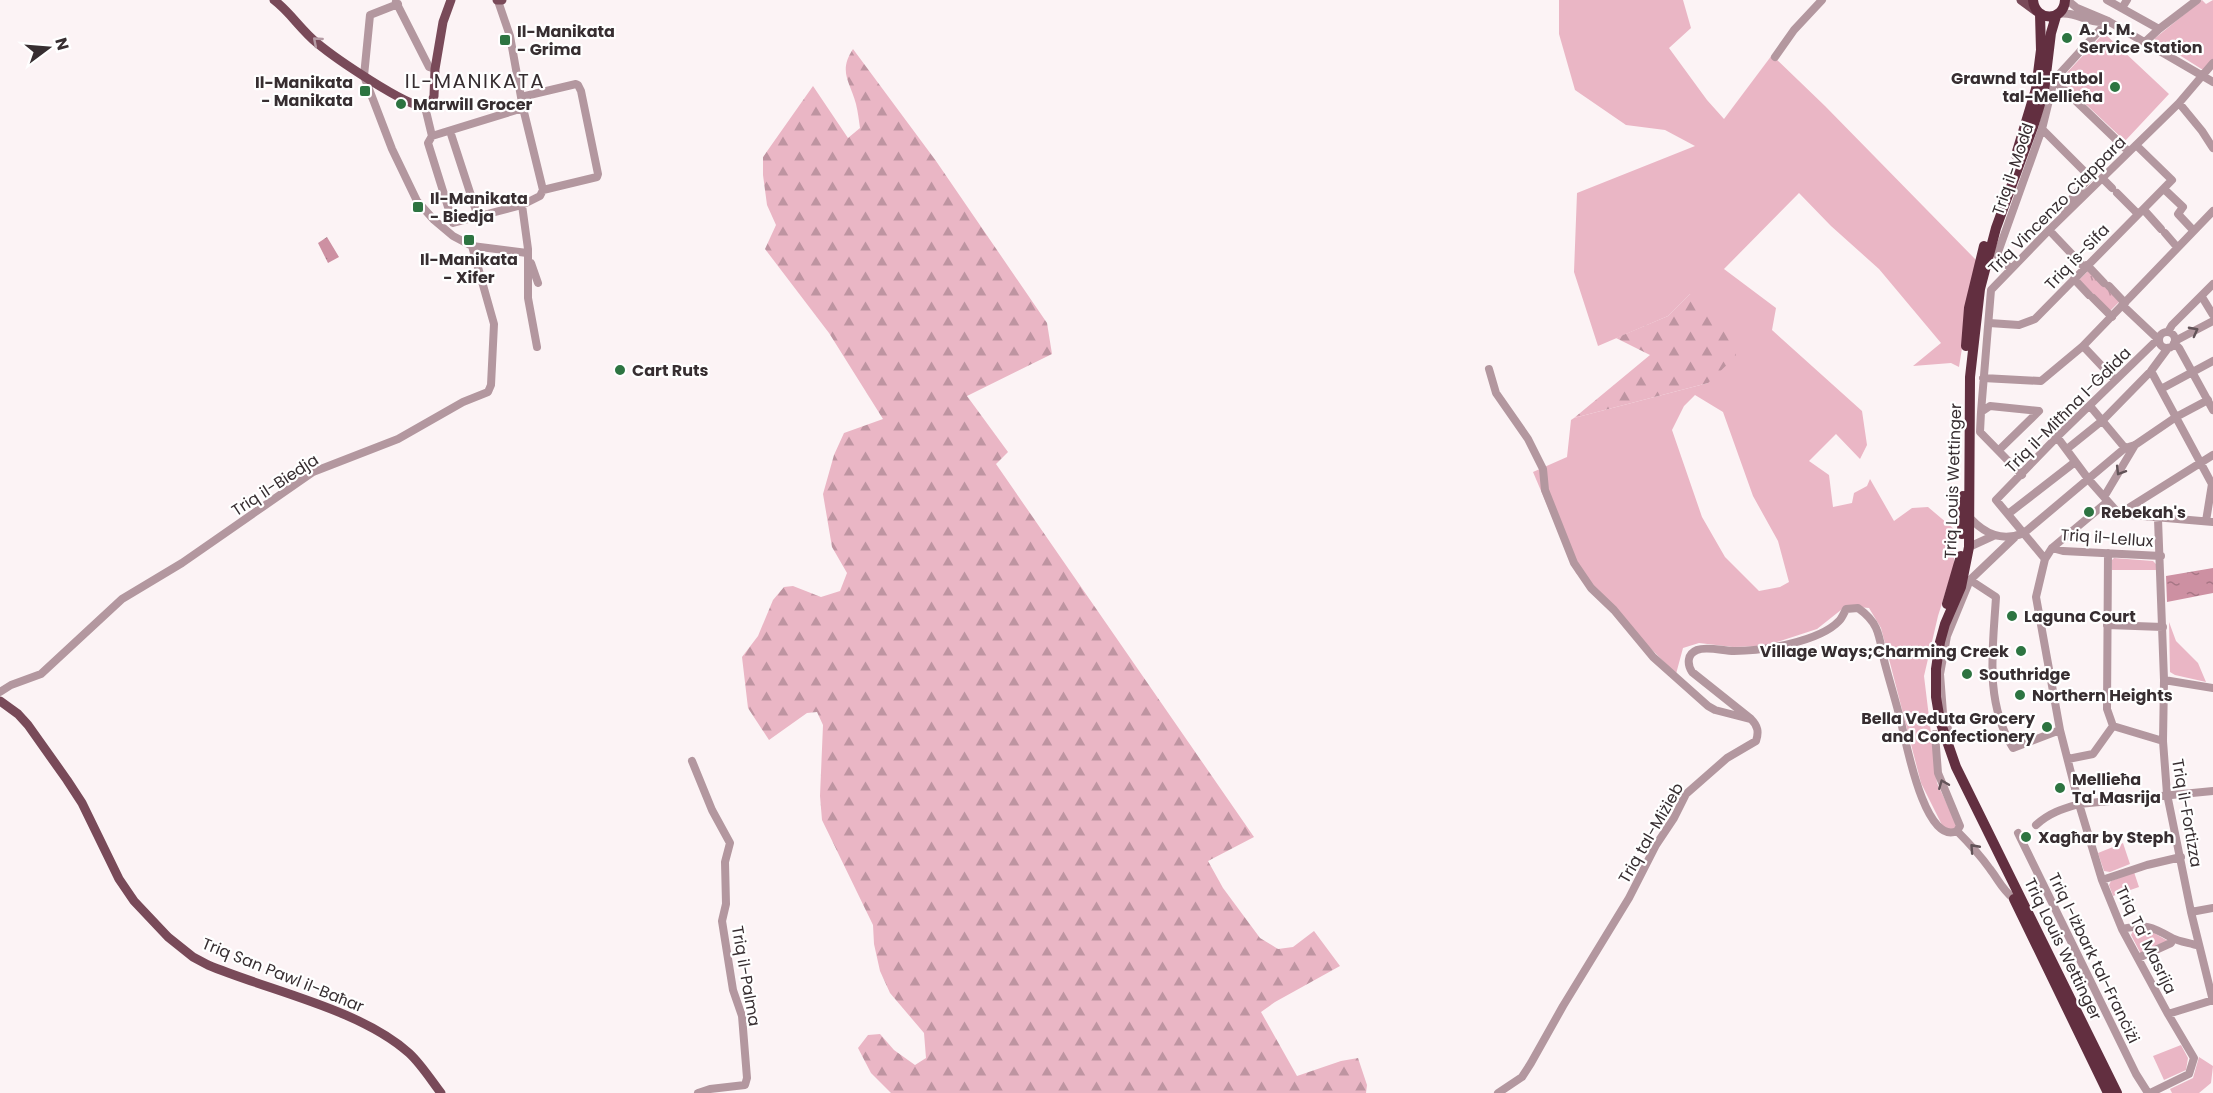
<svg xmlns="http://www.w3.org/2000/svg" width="2213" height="1093" viewBox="0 0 2213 1093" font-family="Poppins,sans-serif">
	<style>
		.green { fill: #eab6c5; fill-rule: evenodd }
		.forest { fill: url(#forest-firs) }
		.park { fill: url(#park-tufts) }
		.water { fill: url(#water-ripples) }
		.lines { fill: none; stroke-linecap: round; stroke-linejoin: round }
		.minor { stroke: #b3979f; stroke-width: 8 }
		.major { stroke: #794a59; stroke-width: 9 }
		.highway { stroke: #622f40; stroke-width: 10 }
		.oneway { stroke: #b59ba4 }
		.oneway2 { stroke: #625358 }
		.poi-dot { fill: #2d7441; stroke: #fff; stroke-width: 2 }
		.labels { text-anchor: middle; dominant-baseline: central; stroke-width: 4.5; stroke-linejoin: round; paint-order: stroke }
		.poi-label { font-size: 16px; font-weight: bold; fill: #372e31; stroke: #fff; text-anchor: start }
		.street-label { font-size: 16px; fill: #372e31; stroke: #fff }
		.quarter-label { font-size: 20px; letter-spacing: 1.5px; fill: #372e31; stroke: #fff }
	</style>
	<defs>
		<pattern id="forest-firs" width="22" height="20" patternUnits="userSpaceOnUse" patternTransform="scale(1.5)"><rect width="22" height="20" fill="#eab6c5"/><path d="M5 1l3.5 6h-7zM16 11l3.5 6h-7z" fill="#be94a1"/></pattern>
		<pattern id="park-tufts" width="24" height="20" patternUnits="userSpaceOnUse" patternTransform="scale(1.5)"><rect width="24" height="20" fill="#eab6c5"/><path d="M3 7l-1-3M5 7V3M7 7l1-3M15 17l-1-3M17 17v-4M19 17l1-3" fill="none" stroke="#be94a1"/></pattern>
		<pattern id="water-ripples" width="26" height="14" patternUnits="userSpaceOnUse" patternTransform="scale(1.5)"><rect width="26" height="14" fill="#cd90a2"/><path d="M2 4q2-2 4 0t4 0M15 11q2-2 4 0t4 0" fill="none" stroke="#a77685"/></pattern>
	</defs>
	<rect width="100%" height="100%" fill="#fcf3f5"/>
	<!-- green -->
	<path class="green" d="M 1559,0 L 1683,0 L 1691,28 L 1669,48 L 1707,100 L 1724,119 L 1772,55 L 1825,106 L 1976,260 L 1959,367 L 1951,363 L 1913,366 L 1941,343 L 1879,269 L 1831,226 L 1799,193 L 1724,269 L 1776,308 L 1772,330 L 1862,411 L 1867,445 L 1860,459 L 1836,434 L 1809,461 L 1829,475 L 1833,507 L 1852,503 L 1854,493 L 1867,486 L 1870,479 L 1894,521 L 1912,508 L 1928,507 L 1954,529 L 1954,565 L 1938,616 L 1924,676 L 1937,783 L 1958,827 L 1953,832 L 1944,829 L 1921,783 L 1881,628 L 1869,608 L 1846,606 L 1817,629 L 1765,646 L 1733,647 L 1699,643 L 1683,648 L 1676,674 L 1576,573 L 1533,472 L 1567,457 L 1571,420 L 1574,418 L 1708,383 L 1690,294 L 1668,316 L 1598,346 L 1574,272 L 1577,193 L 1695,146 L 1665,130 L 1626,125 L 1575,90 L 1559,34 ZM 1695,395 L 1723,412 L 1753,496 L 1778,541 L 1789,582 L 1780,587 L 1759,591 L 1725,557 L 1702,517 L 1672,430 L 1684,406 Z
		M 2202,0 L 2206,4 L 2213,0 L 2213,60 L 2203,70 L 2154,39 Z
		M 2104,33 L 2169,94 L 2125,141 L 2060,80 Z
		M 2114,558 L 2153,561 L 2156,564 L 2156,570 L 2112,570 L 2112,560 Z
		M 2169,622 L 2176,641 L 2198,663 L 2206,682 L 2175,675 L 2170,672 Z
		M 2123,843 L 2130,864 L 2110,872 L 2104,871 L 2098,853 Z
		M 2134,872 L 2139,887 L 2113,896 L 2109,885 L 2111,881 Z
		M 2147,929 L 2168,941 L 2142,956 L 2131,935 L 2133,931 Z
		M 2181,1045 L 2188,1058 L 2186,1070 L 2164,1080 L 2153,1056 Z
		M 2199,1057 L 2213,1066 L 2211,1083 L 2199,1093 L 2172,1093 L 2170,1089 L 2193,1078 Z"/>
	<!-- forest -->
	<path class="forest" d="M 853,49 L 936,161 L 1047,323 L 1052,354 L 967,396 L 1008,452 L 996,464 L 1254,837 L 1208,861 L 1223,888 L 1260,938 L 1278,949 L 1293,947 L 1314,931 L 1340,966 L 1275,1002 L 1261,1012 L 1297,1076 L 1341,1061 L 1358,1058 L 1367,1085 L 1366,1093 L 891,1093 L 871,1073 L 858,1048 L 868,1035 L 880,1034 L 894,1050 L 915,1065 L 926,1058 L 924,1033 L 890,993 L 880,971 L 874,944 L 873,925 L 822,820 L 820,796 L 823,725 L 817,712 L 807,713 L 769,740 L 748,708 L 742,657 L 758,636 L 773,600 L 784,587 L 793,586 L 821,597 L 840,591 L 847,573 L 832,547 L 823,494 L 834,455 L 844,433 L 883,419 L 829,333 L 765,249 L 776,225 L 767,205 L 763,175 L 763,157 L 813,86 L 848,138 L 860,128 C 859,121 858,112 856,104 C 850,81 838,72 853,49 Z
		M 1690,294 L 1732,324 L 1736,356 L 1708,383 L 1574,418 L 1650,355 L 1616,338 L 1668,316 Z"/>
	<!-- park -->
	<path class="park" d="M 2089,270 L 2120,301 L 2110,311 L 2079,280 Z"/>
	<!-- water -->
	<path class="water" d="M 327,237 L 339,257 L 328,263 L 318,243 Z
		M 2213,568 L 2213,593 L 2167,602 L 2166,576 Z"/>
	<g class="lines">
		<!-- minor -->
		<path class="minor" d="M 2067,0 L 2077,8 L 2108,21 L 2213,82
			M 2107,0 L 2159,29 L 2197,0
			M 396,2 L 429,67 L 435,69
			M 398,4 L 370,15 L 364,76 L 392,149 L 417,201 L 434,220 L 453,236 L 472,246 L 527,253
			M 2122,8 L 2127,0
			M 2059,14 C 2075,11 2087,23 2103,22
			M 2145,42 L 2159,29
			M 1775,57 L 1794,30 L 1822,0
			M 2054,80 L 2125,148
			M 521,97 L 576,84 L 578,85 L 581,91 L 598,174 L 597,177 L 543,190
			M 2179,103 L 2202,131 L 2213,148
			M 425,107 L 432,136 L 428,143 L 453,223 L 522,205 L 540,196 L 543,190 L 523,108 L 510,36 L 498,1
			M 2042,129 L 2090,177 L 2063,209
			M 450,131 L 478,217
			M 432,136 L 523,108
			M 2102,178 L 2112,188
			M 2164,189 L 2183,207 L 2178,214 L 2193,230
			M 2117,193 L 2138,214
			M 522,205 L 528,249 L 528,298 L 537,347
			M 2144,210 L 2161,229
			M 2049,230 L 2085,268
			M 2165,233 L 2177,247
			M 531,263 L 538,283
			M 2087,265 L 2104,283
			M 2011,269 L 1997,255 L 2042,129 L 2054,80 L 2108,21
			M 2074,279 L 2089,295
			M 2109,286 L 2125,303
			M 2202,297 L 2213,315
			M 2093,298 L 2112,317
			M 1989,323 L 2019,325 L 2035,319 L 2172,180 L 2136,145
			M2159 340a8 8 0 1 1 16 0a8 8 0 1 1-16 0Z
			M 2168,332 L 2172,325 L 2213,284
			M 2175,341 L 2213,321
			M 2174,343 L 2179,348 L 2213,410
			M 2083,346 L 2115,380
			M 1489,369 L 1496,393 L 1528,439 L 1543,469 L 1545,490 L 1574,563 L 1591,588 L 1614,610 L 1653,657 L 1708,706 L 1715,710 L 1750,719
			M 2151,371 L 2212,484 L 2206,521
			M 1983,378 L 2041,381 L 2083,346 L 2213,211
			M 2161,389 L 2213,361
			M 2090,406 L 2125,448
			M 1981,412 L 1991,290 L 2049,230 L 2179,103 L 2213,63
			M 2057,437 L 2089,480 L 2119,514 L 2213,522
			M 2067,449 L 2103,420 L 2151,371 L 2168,348
			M 1999,450 L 2039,411 L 1990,406 L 1981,412 L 1980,432 L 2022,475
			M 2104,497 L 2135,445
			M 2107,502 L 2052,548 L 2045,559 L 2036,597 L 2060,730 L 2079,804 L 2102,880 L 2122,929 L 2168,1014 L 2194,1058 L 2189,1074 L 2150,1093
			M 2008,514 L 2075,462
			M 2119,514 L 2213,455
			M 1970,518 C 1985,534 2002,542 2024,533 L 2125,448 L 2135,445 L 2176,417 L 2208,400
			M 2158,519 L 2164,680 L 2163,741 L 2167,794 L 2191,912 L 2213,1001
			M 1969,547 L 1993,536
			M 2052,548 L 2063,551 L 2161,556
			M 2108,553 L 2107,709 L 2113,726 L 2163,741
			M 2045,559 L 1996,500 L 2057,437 L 2158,339 L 2122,305
			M 1970,580 L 1996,597 C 1993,648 1984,701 2013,748 L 2060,730
			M 2107,625 L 2163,627
			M 2164,680 L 2213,688
			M 0,692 L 11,685 L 41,674 L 122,599 L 182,563 L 313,472 L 398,439 L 463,402 L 488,392 L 491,385 L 494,324 L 472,246
			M 1949,732 L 1943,713 L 1940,674 L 1947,636 L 1970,580 L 2015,537
			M 1935,734 L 1938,773 L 1960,826 L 1957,831
			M 2068,759 L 2093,754 L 2113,726
			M 692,761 L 712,810 L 730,843 L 725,862 L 726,904 L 722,921 L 733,990 L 742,1016 L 747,1078 L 745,1085 L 710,1089 L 698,1093
			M 2036,825 C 2049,813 2062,809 2079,804 L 2213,791
			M 1957,831 C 1969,843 1980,855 1990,869 C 2000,882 2001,888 2014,899
			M 2018,833 L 2136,1074 L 2148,1093
			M 2102,880 L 2147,865 L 2181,857
			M 2191,912 L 2213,908
			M 2122,929 C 2146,924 2151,926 2172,938 C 2180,942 2191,943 2199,946
			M 2138,958 L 2171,943 L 2173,939
			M 2168,1014 L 2213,1000
			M 1498,1093 L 1522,1077 L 1531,1063 L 1563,1006 L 1629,898 L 1656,845 L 1674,818 L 1686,794 L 1727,758 L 1756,741 C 1759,732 1758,726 1751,719 L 1692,672 C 1687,664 1687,654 1697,650 C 1707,646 1723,651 1734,651 C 1762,651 1819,642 1839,621 C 1842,618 1844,613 1846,609 L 1858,608 C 1865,613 1872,619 1876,628 C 1881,639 1882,653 1885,664 C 1890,683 1896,702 1901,722 C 1906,742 1925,846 1957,831"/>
		<!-- major -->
		<path class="major" d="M 274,0 C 290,12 301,30 317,43 C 335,58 405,106 425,107 L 431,103 L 434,96 L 435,69 L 443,22 L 451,0
			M 497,0 L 502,0
			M 2021,0 L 2036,11
			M 0,701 L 18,714 L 28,725 L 67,780 L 82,803 L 119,879 L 134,901 L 168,937 L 193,957 L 208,965 C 270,991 360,1009 409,1053 C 421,1064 431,1080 441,1093"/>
		<!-- highway -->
		<path class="highway" d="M 2033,0 C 2035,22 2064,22 2065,0
			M 2056,16 L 2051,33 L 2044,91 L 2033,127 L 1996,228 L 1980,289 L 1970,377 L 1969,547 L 1961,587 L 1945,624 L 1940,642 L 1936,669 L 1936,697 L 1940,721 L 1956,767 L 2117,1093
			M 2016,155 L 2036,89 L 2041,50 L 2040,14
			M 1966,346 L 1969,308 L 1984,246
			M 1962,534 L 1963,496
			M 1947,604 L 1961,556
			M 2014,899 L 2108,1093"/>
	</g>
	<!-- one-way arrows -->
	<defs><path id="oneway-chevron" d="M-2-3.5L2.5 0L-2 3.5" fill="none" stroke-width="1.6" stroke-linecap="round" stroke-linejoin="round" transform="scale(1.5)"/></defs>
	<use class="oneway" href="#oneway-chevron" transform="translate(317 41) rotate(-139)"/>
	<g class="oneway2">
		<use href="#oneway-chevron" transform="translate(2194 331) rotate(-28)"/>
		<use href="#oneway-chevron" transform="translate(2120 471) rotate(121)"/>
		<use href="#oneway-chevron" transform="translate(1943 784) rotate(-112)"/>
		<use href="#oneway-chevron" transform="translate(1974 848) rotate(-132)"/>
	</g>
	<!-- markers -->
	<g class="poi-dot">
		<circle cx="2067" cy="38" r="6"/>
		<rect x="499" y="34" width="12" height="12" rx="3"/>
		<circle cx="2115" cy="87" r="6"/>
		<rect x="359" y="85" width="12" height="12" rx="3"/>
		<circle cx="401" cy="104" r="6"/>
		<rect x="412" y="201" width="12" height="12" rx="3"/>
		<rect x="463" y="234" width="12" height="12" rx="3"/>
		<circle cx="620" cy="370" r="6"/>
		<circle cx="2089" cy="512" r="6"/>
		<circle cx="2012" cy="616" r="6"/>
		<circle cx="2021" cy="651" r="6"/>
		<circle cx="1967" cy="674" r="6"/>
		<circle cx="2020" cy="695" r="6"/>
		<circle cx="2047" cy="727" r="6"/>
		<circle cx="2060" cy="788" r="6"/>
		<circle cx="2026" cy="837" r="6"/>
	</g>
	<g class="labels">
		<!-- poi labels -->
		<g class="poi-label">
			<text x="2079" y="29">A. J. M.<tspan x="2079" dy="18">Service Station</tspan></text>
			<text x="517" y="31">Il-Manikata<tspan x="517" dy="18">- Grima</tspan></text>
			<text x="2103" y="78" text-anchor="end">Grawnd tal-Futbol<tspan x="2103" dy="18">tal-Mellieħa</tspan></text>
			<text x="353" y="82" text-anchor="end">Il-Manikata<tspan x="353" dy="18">- Manikata</tspan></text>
			<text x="413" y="104">Marwill Grocer</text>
			<text x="430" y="198">Il-Manikata<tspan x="430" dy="18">- Biedja</tspan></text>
			<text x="469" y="259" text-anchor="middle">Il-Manikata<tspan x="469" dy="18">- Xifer</tspan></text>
			<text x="632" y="370">Cart Ruts</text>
			<text x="2101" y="512">Rebekah's</text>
			<text x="2024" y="616">Laguna Court</text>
			<text x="2009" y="651" text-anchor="end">Village Ways;Charming Creek</text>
			<text x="1979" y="674">Southridge</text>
			<text x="2032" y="695">Northern Heights</text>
			<text x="2035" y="718" text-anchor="end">Bella Veduta Grocery<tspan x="2035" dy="18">and Confectionery</tspan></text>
			<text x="2072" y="779">Mellieħa<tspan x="2072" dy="18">Ta' Masrija</tspan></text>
			<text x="2038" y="837">Xagħar by Steph</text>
		</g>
		<!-- street labels -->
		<g class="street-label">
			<text transform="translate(2013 169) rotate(-71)">Triq il-Modd</text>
			<text transform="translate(2057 205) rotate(-45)">Triq Vincenzo Ciappara</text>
			<text transform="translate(2077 257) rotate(-46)">Triq is-Sifa</text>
			<text transform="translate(2068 410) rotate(-45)">Triq il-Mitħna l-Ġdida</text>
			<text transform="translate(1953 481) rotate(-88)">Triq Louis Wettinger</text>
			<text transform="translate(275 485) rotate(-33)">Triq il-Biedja</text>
			<text transform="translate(2107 538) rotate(4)">Triq il-Lellux</text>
			<text transform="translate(2187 813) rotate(80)">Triq il-Fortizza</text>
			<text transform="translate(1651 833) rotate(-60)">Triq tal-Miżieb</text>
			<text transform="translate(2146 940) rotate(64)">Triq Ta' Masrija</text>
			<text transform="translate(2063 949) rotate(64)">Triq Louis Wettinger</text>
			<text transform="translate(2094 958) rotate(64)">Triq l-Iżbark tal-Franċiżi</text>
			<text transform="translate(283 975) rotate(22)">Triq San Pawl il-Baħar</text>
			<text transform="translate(746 976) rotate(80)">Triq il-Palma</text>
		</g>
		<!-- quarter labels -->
		<g class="quarter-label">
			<text x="475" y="81">IL-MANIKATA</text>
		</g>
	</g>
	<!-- north arrow -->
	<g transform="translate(48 48) rotate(74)" stroke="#ffffff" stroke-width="4.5" paint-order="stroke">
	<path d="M0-4.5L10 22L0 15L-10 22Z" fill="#372e31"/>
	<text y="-9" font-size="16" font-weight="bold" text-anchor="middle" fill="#372e31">N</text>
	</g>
</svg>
